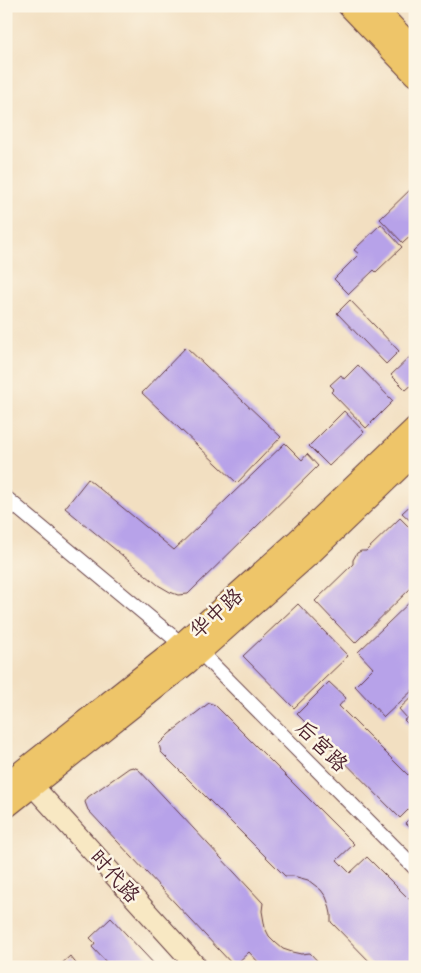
<svg xmlns="http://www.w3.org/2000/svg" width="421" height="973" viewBox="0 0 421 973" font-family="Caveat,'LXGW WenKai TC',sans-serif">
	<style>
		.building { fill: #b7a2e9 }
		.lines { fill: none; stroke-linecap: round; stroke-linejoin: round }
		.street-casing { stroke: #633c42; stroke-width: 16 }
		.secondary-casing { stroke: #633c42; stroke-width: 22 }
		.primary-casing { stroke: #633c42; stroke-width: 24 }
		.street { stroke: #fff; stroke-width: 14 }
		.secondary { stroke: #f8e8c3; stroke-width: 20 }
		.primary { stroke: #eec569; stroke-width: 22 }
		.labels { text-anchor: middle; dominant-baseline: central; stroke-width: 5; stroke-linejoin: round; paint-order: stroke }
		.street-label { font-size: 21px; fill: #4a1f2b; stroke: #fcf5e5 }
	</style>
	<rect width="100%" height="100%" fill="#fcf5e5"/>
	<filter id="ink" filterUnits="userSpaceOnUse"><feTurbulence type="fractalNoise" baseFrequency=".02" numOctaves="2"/><feDisplacementMap in="SourceGraphic" scale="10" xChannelSelector="R" yChannelSelector="G"/><feConvolveMatrix kernelMatrix="1 2 1 2 8 2 1 2 1" color-interpolation-filters="sRGB"/></filter>
	<filter id="wash" filterUnits="userSpaceOnUse"><feTurbulence type="fractalNoise" baseFrequency=".0096" numOctaves="4" result="noise"/><feDisplacementMap in="SourceGraphic" scale="20" xChannelSelector="R" yChannelSelector="G"/><feGaussianBlur stdDeviation="1.12" result="paint"/><feColorMatrix in="noise" values="0 0 0 0 0 0 0 0 0 0 0 0 0 0 0 0 0 1.4 0 .05"/><feComposite in="paint" operator="in"/></filter>
	<g filter="url(#wash)">
		<rect width="100%" height="100%" fill="#f2dfc1"/>
		<g id="blocks">
			<!-- building -->
			<path class="building" d="M 415,185 L 415,232 L 403,243 L 380,219 Z
				M 381,224 L 402,247 L 376,272 L 374,270 L 349,294 L 334,279 L 359,254 L 354,250 Z
				M 350,300 L 399,351 L 386,364 L 337,313 Z
				M 186,347 L 281,437 L 237,483 L 142,393 Z
				M 415,352 L 415,382 L 406,390 L 391,375 Z
				M 358,365 L 393,401 L 366,428 L 331,392 L 334,389 L 330,385 L 341,375 L 344,379 Z
				M 344,411 L 364,432 L 329,466 L 309,446 Z
				M 285,443 L 302,460 L 307,454 L 318,466 L 188,594 L 178,595 L 170,592 L 158,585 L 65,508 L 88,479 L 174,550 Z
				M 415,501 L 415,525 L 402,513 Z
				M 400,518 L 415,533 L 415,584 L 355,643 L 315,601 L 353,564 L 353,560 L 357,553 L 361,551 L 366,551 Z
				M 415,597 L 415,688 L 384,717 L 355,686 L 373,668 L 358,652 Z
				M 298,604 L 348,656 L 294,708 L 243,656 Z
				M 329,682 L 346,698 L 339,706 L 408,775 L 415,768 L 415,803 L 400,818 L 297,714 Z
				M 415,694 L 415,731 L 404,720 L 407,718 L 399,709 Z
				M 209,703 L 215,705 L 354,844 L 337,860 L 350,873 L 367,857 L 415,905 L 415,967 L 375,967 L 331,922 L 331,914 L 329,905 L 326,897 L 321,890 L 308,880 L 293,876 L 285,876 L 161,752 L 159,744 L 169,734 Z
				M 133,767 L 138,769 L 263,903 L 262,911 L 265,928 L 269,936 L 276,943 L 283,949 L 292,952 L 301,954 L 310,953 L 323,967 L 257,967 L 260,964 L 249,952 L 234,966 L 88,810 L 85,802 L 88,797 L 129,768 Z
				M 415,813 L 415,832 L 405,823 Z
				M 111,918 L 157,967 L 117,967 L 113,962 L 109,965 L 92,947 L 95,943 L 90,938 Z
				M 70,956 L 79,967 L 58,967 Z"/>
		</g>
	</g>
	<g filter="url(#ink)">
		<use href="#blocks" fill-opacity="0" stroke="#633c42" stroke-width="1"/>
		<g class="lines">
			<defs>
				<path id="street" d="M 6,498 L 186,648
					M 200,652 L 415,868"/>
				<path id="secondary" d="M 33,786 L 197,967"/>
				<path id="primary" d="M 349,6 L 415,75
					M 373,6 L 415,50
					M 6,784 L 174,651 L 298,540 L 415,428
					M 6,807 L 186,664 L 311,553 L 415,453"/>
			</defs>
			<!-- street casing -->
			<use href="#street" class="street-casing"/>
			<!-- secondary casing -->
			<use href="#secondary" class="secondary-casing"/>
			<!-- primary casing -->
			<use href="#primary" class="primary-casing"/>
			<!-- street -->
			<use href="#street" class="street"/>
			<!-- secondary -->
			<use href="#secondary" class="secondary"/>
			<!-- primary -->
			<use href="#primary" class="primary"/>
		</g>
	</g>
	<g class="labels">
		<!-- street labels -->
		<g class="street-label">
			<text transform="translate(216 613) rotate(-42)">华中路</text>
			<text transform="translate(322 746) rotate(45)">后宫路</text>
			<text transform="translate(115 876) rotate(48)">时代路</text>
		</g>
	</g>
	<!-- margin -->
	<rect width="421" height="973" fill="none" stroke="#fcf5e5" stroke-width="25"/>
</svg>
